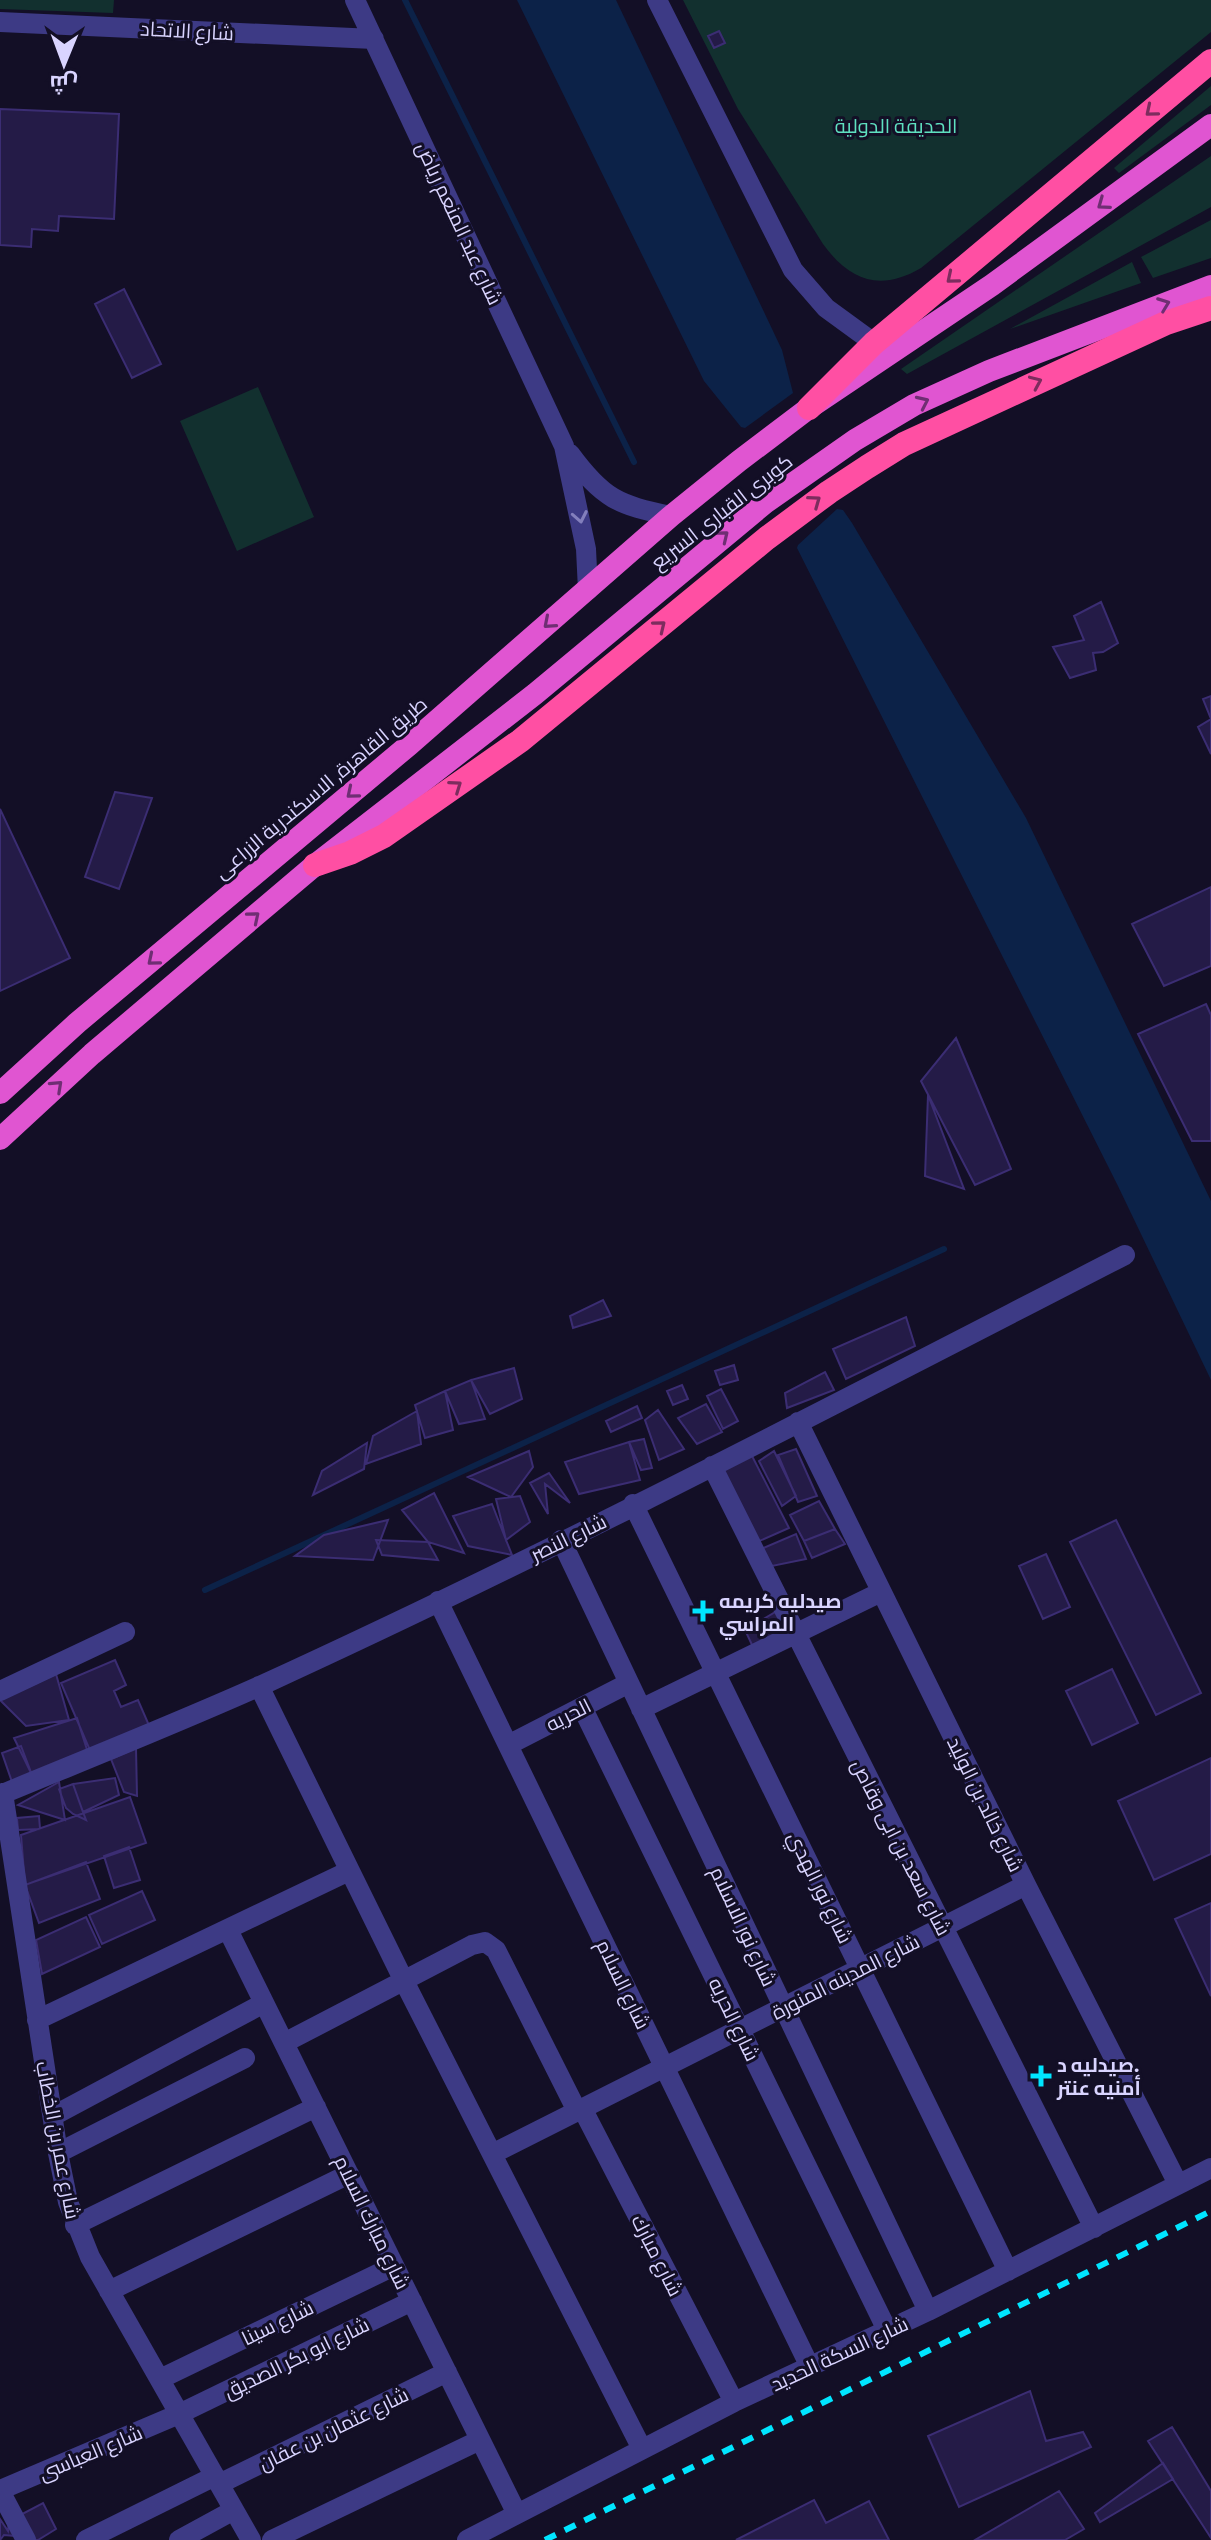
<svg xmlns="http://www.w3.org/2000/svg" width="1211" height="2540" viewBox="0 0 1211 2540" font-family="Commissioner,Cairo,sans-serif">
	<style>
		.green { fill: #12302f }
		.water { fill: #0c2248 }
		.lines { fill: none; stroke-linecap: round; stroke-linejoin: round }
		.stream { stroke: #0c2248; stroke-width: 6 }
		.building { fill: #241b47; stroke: #3b2d73; stroke-width: 2 }
		.minor { stroke: #3d3a85; stroke-width: 20 }
		.trunk { stroke: #e055d1; stroke-width: 22 }
		.motorway { stroke: #ff4fa3; stroke-width: 24 }
		.rail { stroke: #00e5ff; stroke-width: 6; stroke-dasharray: 12 10; stroke-linecap: butt }
		.oneway { stroke: #7d2c5e }
		.oneway2 { stroke: #6f2e73 }
		.oneway3 { stroke: #837fbc }
		.poi-dot { fill: #00e5ff; stroke: #130f26; stroke-width: 3 }
		.labels { text-anchor: middle; dominant-baseline: central; stroke-width: 6; stroke-linejoin: round; paint-order: stroke }
		.street-label { font-size: 20px; fill: #d9d4ff; stroke: #130f26 }
		.park-label { font-size: 20px; fill: #5fe0c0; stroke: #130f26 }
		.poi-label { font-size: 20px; font-weight: bold; fill: #d9d4ff; stroke: #130f26; text-anchor: start }
	</style>
	<rect width="100%" height="100%" fill="#130f26"/>
	<!-- green -->
	<path class="green" d="M 0,0 L 114,0 L 113,13 L 0,9 Z
		M 683,0 L 1211,0 L 1211,32 L 921,268 C 880,292 850,281 823,244 L 738,109 Z
		M 1211,86 L 1211,105 L 1119,173 L 1114,168 Z
		M 1211,156 L 1211,207 L 907,374 L 901,369 Z
		M 1211,220 L 1211,258 L 1153,278 L 1141,257 Z
		M 1132,262 L 1141,283 L 1010,329 Z
		M 258,387 L 314,517 L 237,551 L 180,421 Z"/>
	<!-- water -->
	<path class="water" d="M 517,0 L 616,0 L 782,350 L 793,393 L 745,428 L 741,427 L 704,381 Z
		M 837,509 L 843,510 L 852,523 L 1026,818 L 1211,1201 L 1211,1380 L 1117,1184 L 797,548 L 798,545 Z"/>
	<g class="lines">
		<!-- stream -->
		<path class="stream" d="M 405,0 L 634,462
			M 205,1590 L 944,1249"/>
	</g>
	<!-- building -->
	<path class="building" d="M 719,31 L 725,43 L 714,48 L 708,36 Z
		M 0,109 L 119,114 L 114,219 L 59,216 L 58,231 L 32,229 L 31,247 L 0,245 Z
		M 124,289 L 161,364 L 132,378 L 95,304 Z
		M 1101,602 L 1118,643 L 1103,652 L 1093,653 L 1096,670 L 1070,678 L 1053,647 L 1084,640 L 1074,616 Z
		M 1211,696 L 1211,754 L 1198,727 L 1211,719 L 1203,699 Z
		M 115,792 L 152,798 L 119,889 L 85,877 Z
		M 0,809 L 70,958 L 0,991 Z
		M 1211,887 L 1211,966 L 1164,986 L 1132,924 Z
		M 1206,1004 L 1211,1015 L 1211,1141 L 1192,1141 L 1138,1034 Z
		M 956,1038 L 1011,1169 L 975,1185 L 921,1081 Z
		M 928,1095 L 964,1189 L 925,1176 Z
		M 603,1300 L 611,1316 L 573,1328 L 570,1316 Z
		M 906,1317 L 915,1346 L 846,1379 L 833,1349 Z
		M 734,1365 L 738,1380 L 720,1385 L 715,1371 Z
		M 514,1368 L 522,1399 L 490,1414 L 471,1380 Z
		M 825,1372 L 834,1390 L 787,1408 L 785,1393 Z
		M 471,1380 L 485,1419 L 459,1424 L 445,1391 Z
		M 682,1385 L 688,1399 L 673,1405 L 667,1391 Z
		M 721,1389 L 738,1421 L 723,1429 L 707,1396 Z
		M 445,1391 L 453,1430 L 425,1438 L 415,1405 Z
		M 706,1404 L 722,1432 L 697,1444 L 678,1418 Z
		M 637,1406 L 642,1418 L 611,1432 L 606,1421 Z
		M 658,1410 L 684,1449 L 659,1460 L 645,1420 Z
		M 417,1411 L 421,1444 L 366,1464 L 373,1436 Z
		M 644,1439 L 652,1468 L 641,1470 L 629,1442 Z
		M 629,1442 L 640,1480 L 579,1494 L 565,1462 Z
		M 367,1443 L 364,1469 L 313,1495 L 322,1471 Z
		M 796,1449 L 817,1496 L 798,1502 L 778,1455 Z
		M 529,1451 L 533,1467 L 511,1497 L 468,1477 Z
		M 774,1451 L 796,1496 L 782,1506 L 759,1461 Z
		M 751,1454 L 789,1528 L 755,1543 L 720,1468 Z
		M 549,1473 L 570,1503 L 545,1484 L 548,1514 L 530,1483 Z
		M 434,1493 L 464,1553 L 428,1542 L 402,1510 Z
		M 520,1496 L 530,1522 L 506,1540 L 496,1499 Z
		M 819,1501 L 835,1529 L 804,1541 L 790,1515 Z
		M 492,1504 L 506,1540 L 512,1555 L 468,1546 L 453,1516 Z
		M 388,1520 L 373,1560 L 295,1556 L 324,1535 Z
		M 1116,1520 L 1201,1693 L 1156,1715 L 1070,1542 Z
		M 835,1529 L 845,1544 L 812,1558 L 804,1541 Z
		M 796,1534 L 806,1559 L 772,1566 L 761,1549 Z
		M 376,1540 L 428,1542 L 438,1560 L 382,1555 Z
		M 1046,1554 L 1070,1607 L 1043,1619 L 1019,1566 Z
		M 777,1611 L 787,1638 L 753,1647 L 745,1630 Z
		M 115,1660 L 126,1685 L 114,1691 L 121,1707 L 138,1700 L 151,1730 L 92,1755 L 61,1683 Z
		M 1112,1669 L 1138,1723 L 1092,1745 L 1066,1691 Z
		M 56,1674 L 69,1720 L 26,1726 L 0,1700 Z
		M 77,1718 L 88,1753 L 32,1775 L 14,1738 Z
		M 21,1746 L 32,1775 L 12,1782 L 2,1753 Z
		M 136,1748 L 137,1796 L 124,1792 L 111,1759 Z
		M 1211,1758 L 1211,1854 L 1154,1880 L 1118,1801 Z
		M 115,1778 L 119,1795 L 83,1812 L 73,1784 Z
		M 59,1782 L 65,1820 L 18,1805 Z
		M 73,1784 L 83,1812 L 86,1820 L 73,1814 L 66,1808 L 59,1789 Z
		M 130,1797 L 146,1843 L 25,1885 L 21,1835 Z
		M 39,1816 L 40,1829 L 18,1830 L 17,1818 Z
		M 129,1847 L 140,1880 L 114,1888 L 104,1856 Z
		M 86,1862 L 100,1899 L 39,1923 L 25,1885 Z
		M 142,1891 L 155,1920 L 102,1944 L 89,1915 Z
		M 1211,1903 L 1211,1996 L 1175,1919 Z
		M 86,1917 L 100,1947 L 42,1974 L 36,1940 Z
		M 1030,2391 L 1046,2441 L 1083,2432 L 1091,2447 L 959,2507 L 928,2436 Z
		M 1172,2427 L 1211,2491 L 1211,2538 L 1148,2441 Z
		M 1163,2463 L 1173,2479 L 1100,2522 L 1095,2513 Z
		M 1059,2491 L 1084,2529 L 1065,2540 L 975,2540 Z
		M 814,2500 L 826,2523 L 869,2501 L 889,2540 L 736,2540 Z
		M 43,2503 L 56,2529 L 38,2540 L 17,2540 L 15,2536 L 4,2535 L 0,2540 L 0,2519 L 8,2531 L 9,2521 Z"/>
	<g class="lines">
		<!-- minor -->
		<path class="minor" d="M 355,0 L 564,446 L 586,549 L 588,590
			M 657,0 L 793,270 L 826,308 L 874,343
			M 0,22 L 374,39
			M 570,454 C 603,499 618,505 671,516
			M 798,1422 L 1026,1885 L 1178,2184
			M 712,1466 L 1094,2228
			M 633,1504 L 1008,2271
			M 561,1540 L 928,2311
			M 438,1601 L 810,2367
			M 259,1686 L 404,1981 L 642,2449
			M 0,1691 L 125,1632
			M 582,1707 L 887,2330
			M 641,1709 L 881,1592
			M 508,1745 L 629,1683
			M 3,1793 L 58,2153 L 68,2202 L 90,2257 L 251,2540
			M 0,1795 C 87,1759 175,1724 260,1686 C 553,1552 839,1402 1125,1255
			M 228,1930 L 517,2514
			M 37,2020 L 349,1871
			M 284,2043 L 472,1945 L 485,1942 L 496,1950 L 577,2111
			M 582,2108 L 734,2402
			M 53,2116 L 264,2003
			M 58,2153 L 245,2058
			M 492,2154 L 1026,1885
			M 75,2225 L 316,2107
			M 109,2291 L 349,2174
			M 160,2379 L 394,2266
			M 219,2484 L 447,2372
			M 0,2490 L 179,2414 L 412,2301
			M 0,2491 L 26,2540
			M 86,2540 L 215,2476
			M 179,2540 L 234,2510
			M 272,2540 L 480,2440
			M 467,2540 L 734,2402 L 928,2311 L 1211,2168"/>
		<!-- trunk -->
		<path class="trunk" d="M 0,1093 L 77,1023 L 409,745 L 671,516 L 739,461 L 809,408 L 992,285 L 1211,125
			M 0,1139 L 92,1054 L 315,865 L 535,694 L 765,503 L 855,440 L 914,405 L 989,371 L 1211,286"/>
		<!-- motorway -->
		<path class="motorway" d="M 809,408 L 874,343 L 1211,61
			M 315,865 L 350,853 L 384,836 L 520,741 L 767,538 L 829,492 L 867,467 L 904,444 L 1166,323 L 1211,308"/>
		<!-- rail -->
		<path class="rail" d="M 545,2540 L 1211,2211"/>
	</g>
	<!-- one-way arrows -->
	<defs><path id="oneway-chevron" d="M-2-3.5L2.5 0L-2 3.5" fill="none" stroke-width="1.6" stroke-linecap="round" stroke-linejoin="round" transform="scale(2)"/></defs>
	<g class="oneway">
		<use href="#oneway-chevron" transform="translate(1151 111) rotate(140)"/>
		<use href="#oneway-chevron" transform="translate(952 278) rotate(140)"/>
		<use href="#oneway-chevron" transform="translate(1036 382) rotate(-24)"/>
		<use href="#oneway-chevron" transform="translate(815 501) rotate(-36)"/>
		<use href="#oneway-chevron" transform="translate(660 626) rotate(-39)"/>
		<use href="#oneway-chevron" transform="translate(456 786) rotate(-35)"/>
	</g>
	<g class="oneway2">
		<use href="#oneway-chevron" transform="translate(1103 204) rotate(144)"/>
		<use href="#oneway-chevron" transform="translate(1164 304) rotate(-21)"/>
		<use href="#oneway-chevron" transform="translate(923 402) rotate(-25)"/>
		<use href="#oneway-chevron" transform="translate(723 536) rotate(-39)"/>
		<use href="#oneway-chevron" transform="translate(549 623) rotate(139)"/>
		<use href="#oneway-chevron" transform="translate(352 793) rotate(140)"/>
		<use href="#oneway-chevron" transform="translate(254 917) rotate(-40)"/>
		<use href="#oneway-chevron" transform="translate(153 960) rotate(140)"/>
		<use href="#oneway-chevron" transform="translate(57 1086) rotate(-43)"/>
	</g>
	<use class="oneway3" href="#oneway-chevron" transform="translate(580 517) rotate(79)"/>
	<!-- markers -->
	<g class="poi-dot">
		<path d="M699 1599h8v8h8v8h-8v8h-8v-8h-8v-8h8z"/>
		<path d="M1037 2064h8v8h8v8h-8v8h-8v-8h-8v-8h8z"/>
	</g>
	<g class="labels">
		<!-- street labels -->
		<g class="street-label">
			<text transform="translate(187 30) rotate(3)">شارع الاتحاد</text>
			<text transform="translate(460 223) rotate(65)">شارع عبد المنعم رياض</text>
			<text transform="translate(721 511) rotate(-38)">كوبرى القبارى السريع</text>
			<text transform="translate(320 787) rotate(-40)">طريق القاهرة, الاسكندرية الزراعى</text>
			<text transform="translate(568 1537) rotate(-26)">شارع النصر</text>
			<text transform="translate(568 1714) rotate(-27)">الحريه</text>
			<text transform="translate(986 1804) rotate(64)">شارع خالد بن الوليد</text>
			<text transform="translate(902 1847) rotate(63)">شارع سعد بن ابى وقاص</text>
			<text transform="translate(821 1887) rotate(64)">شارع نور الهدي</text>
			<text transform="translate(744 1926) rotate(65)">شارع نور الاسلام</text>
			<text transform="translate(845 1976) rotate(-27)">شارع المدينه المنورة</text>
			<text transform="translate(624 1984) rotate(64)">شارع السلام</text>
			<text transform="translate(735 2019) rotate(64)">شارع الحريه</text>
			<text transform="translate(59 2140) rotate(79)">شارع عمر بن الخطاب</text>
			<text transform="translate(373 2222) rotate(64)">شارع مبارك السلام</text>
			<text transform="translate(658 2255) rotate(63)">شارع مبارك</text>
			<text transform="translate(277 2322) rotate(-26)">شارع سينا</text>
			<text transform="translate(839 2353) rotate(-25)">شارع السكة الحديد</text>
			<text transform="translate(296 2357) rotate(-26)">شارع ابو بكر الصديق</text>
			<text transform="translate(333 2428) rotate(-26)">شارع عثمان بن عفان</text>
			<text transform="translate(90 2452) rotate(-23)">شارع العباسى</text>
		</g>
		<!-- park labels -->
		<g class="park-label">
			<text x="896" y="125">الحديقة الدولية</text>
		</g>
		<!-- poi labels -->
		<g class="poi-label">
			<text x="719" y="1600">صيدليه كريمه<tspan x="719" dy="23">المراسي</tspan></text>
			<text x="1057" y="2064">صيدليه د.<tspan x="1057" dy="23">أمنيه عنتر</tspan></text>
		</g>
	</g>
	<!-- north arrow -->
	<g transform="translate(64 64) rotate(181)" stroke="#130f26" stroke-width="6" paint-order="stroke">
	<path d="M0-6L14 30L0 20L-14 30Z" fill="#d9d4ff"/>
	<text y="-12" font-size="22" font-weight="bold" text-anchor="middle" fill="#d9d4ff">ش</text>
	</g>
</svg>
